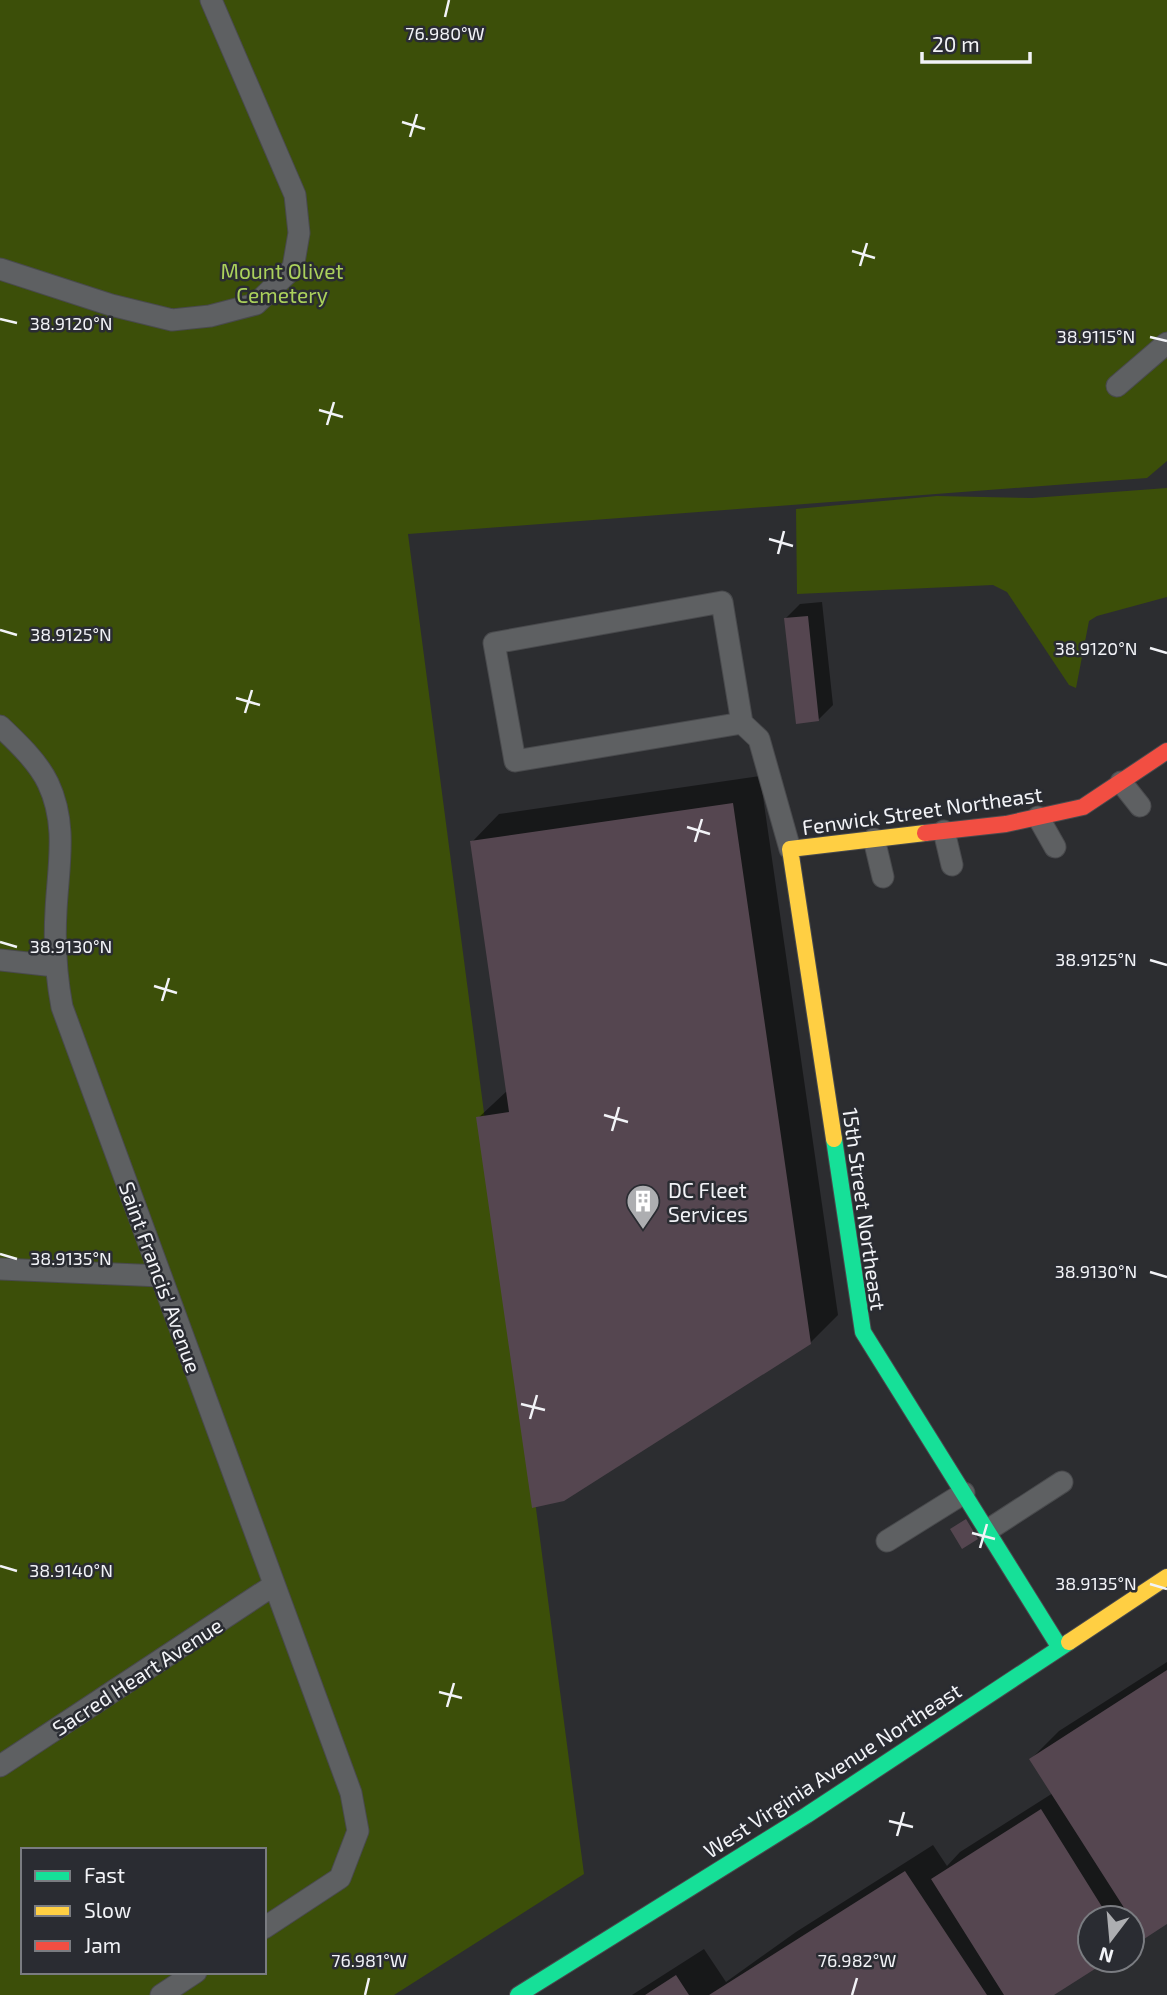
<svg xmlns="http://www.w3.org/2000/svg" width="1167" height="1995" viewBox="0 0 1167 1995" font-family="'Exo 2',sans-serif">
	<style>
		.green { fill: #3c4f09; fill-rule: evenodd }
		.shadow { fill: #0007 }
		.building { fill: #554650 }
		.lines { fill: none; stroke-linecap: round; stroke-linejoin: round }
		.lane-casing { stroke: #494a4d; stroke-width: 23 }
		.fast-casing { stroke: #494a4d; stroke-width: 18 }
		.slow-casing { stroke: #494a4d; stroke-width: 18 }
		.jam-casing { stroke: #494a4d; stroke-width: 18 }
		.lane { stroke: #5e6062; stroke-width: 21 }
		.fast { stroke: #16e098; stroke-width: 16 }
		.slow { stroke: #ffcf43; stroke-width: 16 }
		.jam { stroke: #f24e42; stroke-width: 16 }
		.ticks { fill: none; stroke: #f2f3f7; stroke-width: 2.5 }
		.labels { text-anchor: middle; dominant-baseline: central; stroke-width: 5; stroke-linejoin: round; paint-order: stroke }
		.park-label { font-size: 21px; fill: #abd15c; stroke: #2a2c32 }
		.street-label { font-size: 21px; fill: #f2f3f7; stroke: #2a2c32 }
		.poi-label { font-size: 21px; fill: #f2f3f7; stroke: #2a2c32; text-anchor: start }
		.ticks-label { font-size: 18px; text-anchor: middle; fill: #f2f3f7; stroke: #2a2c32; stroke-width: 5; stroke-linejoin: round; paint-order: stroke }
	</style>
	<rect width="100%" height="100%" fill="#2c2d30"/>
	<!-- green -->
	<path class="green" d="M 0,0 L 1167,0 L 1167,461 L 1147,478 L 408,534 L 584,1874 L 394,1995 L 0,1995 ZM 23,1850 L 264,1850 L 264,1972 L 23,1972 Z
		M 1167,488 L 1167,597 L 1097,616 L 1089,621 L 1076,688 L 1069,685 L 1007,592 L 993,585 L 797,594 L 796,509 L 937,496 L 1032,498 Z"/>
	<!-- shadow -->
	<path class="shadow" d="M 822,602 L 833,705 L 818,720 L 786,618 L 800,604 Z
		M 760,776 L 838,1315 L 810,1343 L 478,1118 L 508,1090 L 472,842 L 499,814 Z
		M 1167,1662 L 1167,1922 L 1142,1932 L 1132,1942 L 1132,1918 L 1090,1918 L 1090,1960 L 1106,1960 L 1051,1995 L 632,1995 L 704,1949 L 726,1982 L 796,1932 L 933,1845 L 947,1866 L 960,1852 L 1053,1793 L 1031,1759 L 1059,1731 Z"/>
	<!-- building -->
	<path class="building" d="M 808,616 L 819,721 L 796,724 L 784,618 Z
		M 733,803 L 811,1344 L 564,1501 L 532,1508 L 476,1117 L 509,1112 L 470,841 Z
		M 966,1519 L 978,1539 L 962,1549 L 950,1529 Z
		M 1167,1670 L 1167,1924 L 1144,1939 L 1029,1759 Z
		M 1041,1809 L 1109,1918 L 1090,1918 L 1090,1960 L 1109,1960 L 1054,1995 L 1004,1995 L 931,1879 Z
		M 905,1871 L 987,1995 L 709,1995 L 766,1959 Z
		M 676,1975 L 689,1995 L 645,1995 Z"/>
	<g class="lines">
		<defs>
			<path id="lane" d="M 0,269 L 111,305 L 172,320 L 210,316 L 256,304 L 293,268 L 299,233 L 295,195 L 211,0
				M 1117,386 L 1167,343
				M 742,723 L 515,761 L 494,643 L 722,602 L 742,723 L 759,739 L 790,849
				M 0,726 C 17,742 38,762 48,783 C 68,825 58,867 56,911 C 54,944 56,975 62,1007 L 351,1793 L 358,1831 L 340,1878 L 264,1928
				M 1121,782 L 1140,806
				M 1038,817 L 1055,847
				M 944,831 L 952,865
				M 874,839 L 883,877
				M 0,960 L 55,966
				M 0,1269 L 161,1276
				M 988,1530 L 1062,1482
				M 887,1541 L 964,1493
				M 0,1766 L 274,1585
				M 161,1995 L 196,1972"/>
			<path id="fast" d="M 834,1139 L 863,1332 L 1060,1648
				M 518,1995 L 807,1815 L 1069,1642"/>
			<path id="slow" d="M 834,1139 L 790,849 L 925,833
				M 1069,1642 L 1167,1577"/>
			<path id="jam" d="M 925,833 L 1006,824 L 1083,807 L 1167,751"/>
		</defs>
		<!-- lane casing -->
		<use href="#lane" class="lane-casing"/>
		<!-- fast casing -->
		<use href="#fast" class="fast-casing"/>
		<!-- slow casing -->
		<use href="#slow" class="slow-casing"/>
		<!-- jam casing -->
		<use href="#jam" class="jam-casing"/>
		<!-- lane -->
		<use href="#lane" class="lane"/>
		<!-- fast -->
		<use href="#fast" class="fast"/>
		<!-- slow -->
		<use href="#slow" class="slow"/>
		<!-- jam -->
		<use href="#jam" class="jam"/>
	</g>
	<!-- ticks -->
	<path class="ticks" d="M 445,17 L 449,0M 402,122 L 425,129M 410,137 L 417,114M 852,251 L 875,258M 860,266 L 867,243M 0,319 L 17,323M 1150,337 L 1167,341M 319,410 L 343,417M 327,425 L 334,402M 769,539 L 793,546M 778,554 L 784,531M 0,630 L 17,635M 1150,648 L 1167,653M 236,698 L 260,705M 245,713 L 252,690M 687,827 L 710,834M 695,842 L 702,819M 0,942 L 17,947M 1150,960 L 1167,965M 154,986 L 177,993M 162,1001 L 169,978M 604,1115 L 628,1122M 612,1131 L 619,1107M 0,1254 L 17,1259M 1150,1272 L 1167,1277M 521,1404 L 545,1410M 530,1419 L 537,1395M 972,1533 L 995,1539M 980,1548 L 987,1524M 0,1566 L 17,1571M 1150,1584 L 1167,1589M 439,1692 L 462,1698M 447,1707 L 454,1683M 889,1821 L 913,1827M 897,1836 L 904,1812M 365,1995 L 369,1978M 852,1995 L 857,1978"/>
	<!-- icons -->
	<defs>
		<symbol id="building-pin" viewBox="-11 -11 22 30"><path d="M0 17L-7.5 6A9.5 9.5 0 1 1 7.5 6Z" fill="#adaeb1" stroke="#2a2c32"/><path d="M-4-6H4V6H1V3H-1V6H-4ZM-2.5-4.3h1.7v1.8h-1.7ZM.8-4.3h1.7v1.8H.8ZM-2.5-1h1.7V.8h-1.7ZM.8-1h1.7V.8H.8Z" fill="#fff"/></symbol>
	</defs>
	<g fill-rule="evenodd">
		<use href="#building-pin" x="624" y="1182" width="38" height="52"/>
	</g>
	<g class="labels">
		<!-- park labels -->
		<g class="park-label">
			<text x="282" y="270">Mount Olivet<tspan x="282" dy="24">Cemetery</tspan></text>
		</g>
		<!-- street labels -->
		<g class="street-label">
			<text transform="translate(922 810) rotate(-8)">Fenwick Street Northeast</text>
			<text transform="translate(865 1209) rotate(82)">15th Street Northeast</text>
			<text transform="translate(161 1277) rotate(70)">Saint Francis' Avenue</text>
			<text transform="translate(137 1676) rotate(-33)">Sacred Heart Avenue</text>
			<text transform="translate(832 1770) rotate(-33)">West Virginia Avenue Northeast</text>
		</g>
		<!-- poi labels -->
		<g class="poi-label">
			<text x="668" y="1189">DC Fleet<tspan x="668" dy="24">Services</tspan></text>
		</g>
	</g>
	<g class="ticks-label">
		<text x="445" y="40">76.980°W</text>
		<text x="71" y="330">38.9120°N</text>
		<text x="1096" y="343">38.9115°N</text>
		<text x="71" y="641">38.9125°N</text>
		<text x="1096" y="655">38.9120°N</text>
		<text x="71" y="953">38.9130°N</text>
		<text x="1096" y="966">38.9125°N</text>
		<text x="71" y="1265">38.9135°N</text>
		<text x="1096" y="1278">38.9130°N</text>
		<text x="71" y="1577">38.9140°N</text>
		<text x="1096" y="1590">38.9135°N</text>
		<text x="369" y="1967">76.981°W</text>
		<text x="857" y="1967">76.982°W</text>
	</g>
	<!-- legend -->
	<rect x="21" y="1848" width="245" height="126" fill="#2a2c32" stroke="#7a7c81" stroke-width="2"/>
	<rect x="35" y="1871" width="35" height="10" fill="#16e098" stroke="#7a7c81" stroke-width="2"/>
	<text x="84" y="1883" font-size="21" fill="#f2f3f7">Fast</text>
	<rect x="35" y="1906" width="35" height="10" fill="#ffcf43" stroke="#7a7c81" stroke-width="2"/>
	<text x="84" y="1918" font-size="21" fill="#f2f3f7">Slow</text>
	<rect x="35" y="1941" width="35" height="10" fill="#f24e42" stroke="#7a7c81" stroke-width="2"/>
	<text x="84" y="1953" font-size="21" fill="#f2f3f7">Jam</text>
	<!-- north arrow -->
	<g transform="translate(1111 1939) rotate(196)"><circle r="33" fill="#2a2c32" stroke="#7a7c81" stroke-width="2"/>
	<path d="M0-5L12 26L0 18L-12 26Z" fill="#adaeb1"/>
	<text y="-10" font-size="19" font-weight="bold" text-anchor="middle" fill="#f2f3f7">N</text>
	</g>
	<!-- scale -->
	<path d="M922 52v10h108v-10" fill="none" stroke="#f2f3f7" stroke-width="3.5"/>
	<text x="932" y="52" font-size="21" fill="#f2f3f7" stroke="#2a2c32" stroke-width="5" paint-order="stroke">20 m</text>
</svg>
